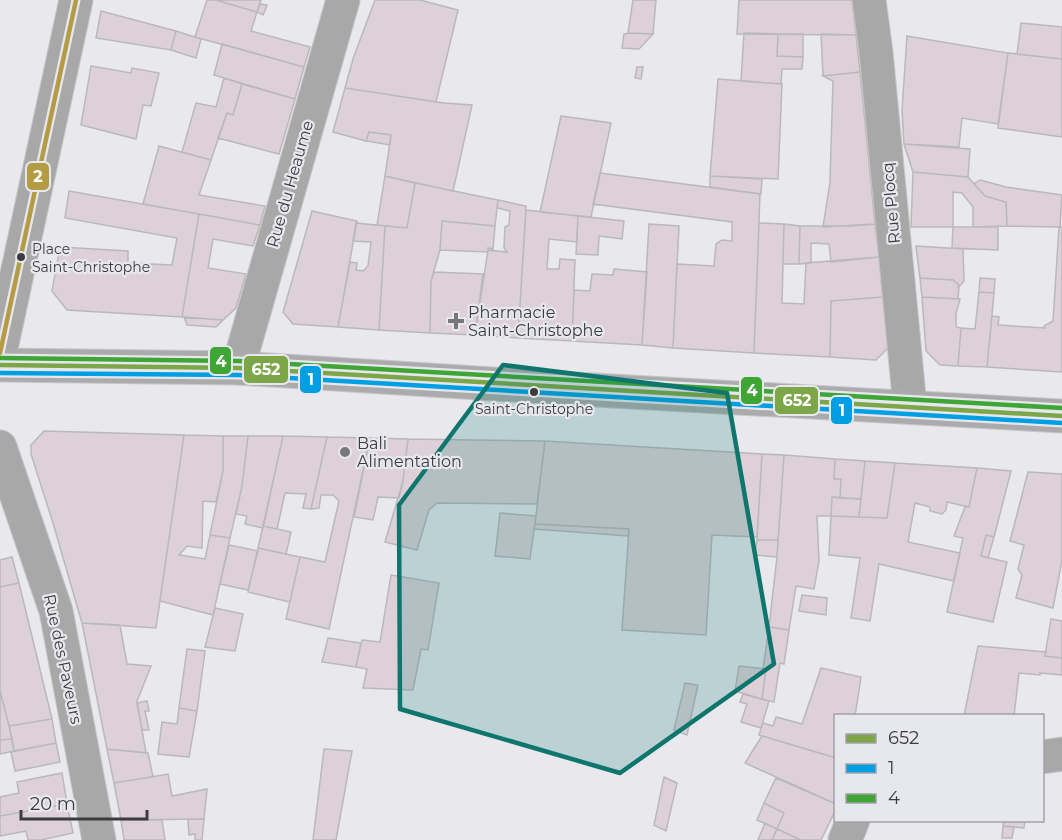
<svg xmlns="http://www.w3.org/2000/svg" width="1062" height="840" viewBox="0 0 1062 840" font-family="Montserrat,sans-serif">
	<style>
		.building { fill: #ddd1d7; stroke: #b9b8ba; stroke-width: 1.5 }
		.lines { fill: none; stroke-linecap: round; stroke-linejoin: round }
		.minor-casing { stroke: #c6c6c9; stroke-width: 35 }
		.major-casing { stroke: #c6c6c9; stroke-width: 35 }
		.minor { stroke: #a9a8a8; stroke-width: 33 }
		.major { stroke: #acabac; stroke-width: 33 }
		.bus-1-casing { stroke: #e7e7ee; stroke-width: 9 }
		.bus-2-casing { stroke: #e7e7ee; stroke-width: 9 }
		.bus-3-casing { stroke: #e7e7ee; stroke-width: 9 }
		.bus-4-casing { stroke: #e7e7ee; stroke-width: 9 }
		.bus-1 { stroke: #7da649; stroke-width: 4.5 }
		.bus-2 { stroke: #009fe3; stroke-width: 4.5 }
		.bus-3 { stroke: #3fa535; stroke-width: 4.5 }
		.bus-4 { stroke: #b49c44; stroke-width: 4.5 }
		.marked { fill: #0f766e; fill-opacity: 0.2; stroke: #0f766e; stroke-width: 4.5; stroke-linejoin: round }
		.bus-dot { fill: #3c3c3f; stroke: #e7e7ee; stroke-width: 2 }
		.poi-dot { fill: #78787c; stroke: #e7e7ee; stroke-width: 2 }
		.labels { text-anchor: middle; dominant-baseline: central; stroke-width: 4.5; stroke-linejoin: round; paint-order: stroke }
		.bus-label { font-size: 14px; fill: #3c3c3f; stroke: #e7e7ee; text-anchor: start }
		.street-label { font-size: 16px; fill: #3c3c3f; stroke: #e7e7ee }
		.poi-label { font-size: 16px; fill: #3c3c3f; stroke: #e7e7ee; text-anchor: start }
		.line-badge { stroke: #e7e7ee; stroke-width: 2 }
		.badge-label { font-size: 16px; text-anchor: middle; font-weight: bold; fill: #fff }
	</style>
	<rect width="100%" height="100%" fill="#e8e8ed"/>
	<!-- building -->
	<path class="building" d="M 207,0 L 216,0 L 257,12 L 251,31 L 310,47 L 304,67 L 195,37 Z
		M 216,0 L 261,0 L 257,12 Z
		M 375,0 L 420,0 L 458,10 L 436,102 L 345,88 L 353,59 Z
		M 633,0 L 656,0 L 653,34 L 628,33 Z
		M 739,0 L 852,0 L 856,35 L 737,34 Z
		M 260,4 L 267,5 L 263,15 L 257,12 Z
		M 101,11 L 176,31 L 171,50 L 96,38 Z
		M 1021,23 L 1062,27 L 1062,59 L 1017,54 Z
		M 176,31 L 201,39 L 196,58 L 171,50 Z
		M 628,33 L 653,34 L 639,49 L 622,48 L 624,34 Z
		M 744,33 L 778,34 L 777,56 L 803,57 L 802,69 L 782,69 L 781,84 L 741,81 Z
		M 778,34 L 803,34 L 803,57 L 777,56 Z
		M 821,34 L 856,35 L 860,72 L 823,76 Z
		M 907,36 L 1008,53 L 998,124 L 962,118 L 959,147 L 904,144 L 902,110 Z
		M 222,44 L 304,67 L 295,99 L 214,75 Z
		M 1008,53 L 1062,59 L 1062,137 L 998,128 Z
		M 91,66 L 131,73 L 132,68 L 159,73 L 151,106 L 143,105 L 136,139 L 81,125 Z
		M 637,67 L 643,67 L 641,79 L 635,78 Z
		M 860,72 L 875,224 L 823,227 L 830,182 L 833,81 L 823,76 Z
		M 224,78 L 242,84 L 233,115 L 227,113 L 211,160 L 182,152 L 196,103 L 216,107 Z
		M 718,79 L 782,84 L 778,179 L 710,176 Z
		M 242,84 L 295,99 L 279,154 L 218,138 L 227,113 L 233,115 Z
		M 345,88 L 444,103 L 472,105 L 453,191 L 385,176 L 391,135 L 369,132 L 366,141 L 333,132 Z
		M 561,116 L 611,123 L 591,217 L 540,212 Z
		M 369,132 L 391,135 L 390,145 L 366,141 Z
		M 904,144 L 970,149 L 968,177 L 913,172 Z
		M 159,146 L 211,160 L 199,195 L 265,206 L 260,225 L 143,204 Z
		M 913,172 L 968,177 L 985,196 L 1006,202 L 1007,226 L 973,227 L 973,207 L 962,193 L 953,192 L 953,227 L 911,227 Z
		M 600,173 L 760,194 L 754,353 L 673,348 L 677,264 L 714,266 L 716,244 L 722,240 L 732,241 L 732,222 L 593,204 Z
		M 385,176 L 415,183 L 407,228 L 377,225 Z
		M 710,176 L 762,179 L 761,194 L 710,187 Z
		M 980,180 L 1006,187 L 1062,195 L 1060,227 L 1007,226 L 1006,202 L 985,196 L 974,184 Z
		M 415,183 L 498,200 L 495,226 L 442,221 L 440,250 L 431,281 L 430,333 L 379,330 L 385,226 L 407,228 Z
		M 69,191 L 199,214 L 182,317 L 67,310 L 52,291 L 60,247 L 128,251 L 128,263 L 172,265 L 177,238 L 65,218 Z
		M 498,200 L 526,206 L 518,338 L 475,335 L 488,250 L 507,252 L 504,248 L 505,227 L 509,225 L 510,211 L 497,208 Z
		M 526,210 L 578,216 L 577,242 L 549,239 L 547,269 L 559,269 L 560,259 L 575,260 L 572,341 L 518,338 Z
		M 312,211 L 357,221 L 338,327 L 293,324 L 283,312 Z
		M 199,214 L 260,225 L 253,246 L 213,239 L 208,268 L 246,274 L 236,308 L 223,320 L 182,317 Z
		M 578,216 L 624,221 L 622,239 L 599,236 L 598,255 L 576,254 Z
		M 442,221 L 495,226 L 493,249 L 488,248 L 488,252 L 440,250 Z
		M 356,223 L 385,226 L 379,330 L 338,327 L 350,262 L 357,263 L 356,270 L 363,271 L 368,266 L 371,242 L 353,241 Z
		M 759,223 L 784,224 L 782,303 L 804,304 L 806,263 L 879,257 L 883,297 L 831,301 L 830,357 L 754,353 Z
		M 649,224 L 679,226 L 673,348 L 642,345 Z
		M 784,224 L 800,226 L 799,264 L 783,264 Z
		M 875,224 L 879,257 L 831,262 L 829,244 L 811,243 L 811,263 L 799,264 L 800,226 L 851,226 Z
		M 953,227 L 998,227 L 998,250 L 952,248 Z
		M 1059,227 L 1062,227 L 1062,372 L 987,367 L 992,316 L 999,317 L 998,325 L 1045,328 L 1044,326 L 1053,321 Z
		M 916,246 L 963,249 L 964,281 L 958,288 L 959,285 L 953,280 L 920,278 Z
		M 614,269 L 647,272 L 642,345 L 572,341 L 574,290 L 590,291 L 592,274 L 613,275 Z
		M 434,272 L 483,274 L 475,335 L 430,333 L 431,281 Z
		M 920,278 L 953,280 L 959,285 L 958,299 L 922,297 Z
		M 980,278 L 995,279 L 994,293 L 979,292 Z
		M 979,292 L 994,293 L 987,367 L 958,366 L 961,328 L 975,329 Z
		M 883,297 L 888,348 L 876,360 L 830,357 L 831,301 Z
		M 922,297 L 960,299 L 956,314 L 956,327 L 961,328 L 958,366 L 940,365 L 926,351 Z
		M 184,317 L 223,320 L 216,327 L 187,325 Z
		M 44,431 L 184,435 L 156,628 L 82,623 L 53,523 L 31,454 L 31,445 Z
		M 184,435 L 223,436 L 223,471 L 216,502 L 203,501 L 202,548 L 187,546 L 179,555 L 205,559 L 210,535 L 230,538 L 213,615 L 160,601 Z
		M 223,436 L 248,436 L 242,486 L 230,538 L 210,535 L 223,471 Z
		M 248,436 L 283,436 L 263,528 L 245,524 L 247,516 L 236,514 L 242,486 Z
		M 283,436 L 327,437 L 311,509 L 303,508 L 306,494 L 285,493 L 277,529 L 263,526 Z
		M 327,437 L 370,438 L 329,629 L 286,619 L 300,557 L 325,562 L 339,501 L 333,495 L 321,495 L 319,508 L 311,509 Z
		M 370,438 L 408,439 L 403,481 L 399,498 L 378,497 L 373,520 L 354,517 Z
		M 408,439 L 545,441 L 537,504 L 437,503 L 429,510 L 417,550 L 385,542 L 403,481 Z
		M 545,441 L 762,454 L 757,537 L 712,535 L 706,635 L 622,630 L 629,529 L 535,524 Z
		M 762,454 L 784,455 L 778,540 L 757,540 Z
		M 784,455 L 835,459 L 834,479 L 841,479 L 840,498 L 832,497 L 831,516 L 817,516 L 819,561 L 814,589 L 796,586 L 789,630 L 769,627 L 777,557 Z
		M 835,459 L 865,461 L 861,499 L 840,498 L 841,479 L 834,479 Z
		M 865,461 L 895,463 L 887,518 L 859,517 Z
		M 895,463 L 977,468 L 969,507 L 947,502 L 946,510 L 942,514 L 930,511 L 930,507 L 915,503 L 908,542 L 960,553 L 954,581 L 879,564 L 870,621 L 851,618 L 860,558 L 829,555 L 831,516 L 887,518 Z
		M 977,468 L 1011,471 L 994,537 L 986,535 L 981,556 L 1007,562 L 993,622 L 947,612 L 963,538 L 954,536 L 965,507 L 969,507 Z
		M 1028,472 L 1062,474 L 1062,560 L 1053,608 L 1016,598 L 1022,575 L 1018,569 L 1024,545 L 1010,541 Z
		M 832,497 L 861,499 L 859,517 L 831,516 Z
		M 500,513 L 536,516 L 530,559 L 495,556 Z
		M 535,524 L 629,529 L 628,536 L 534,529 Z
		M 263,526 L 291,532 L 286,554 L 258,548 Z
		M 986,535 L 994,537 L 988,558 L 981,556 Z
		M 757,540 L 778,540 L 777,557 L 755,555 Z
		M 229,545 L 258,551 L 248,590 L 220,584 Z
		M 258,548 L 300,557 L 290,602 L 248,592 Z
		M 12,557 L 19,583 L 0,587 L 0,560 Z
		M 391,575 L 439,583 L 428,650 L 421,649 L 413,690 L 363,688 L 367,669 L 356,667 L 362,640 L 380,642 Z
		M 19,583 L 52,719 L 9,726 L 0,691 L 0,587 Z
		M 802,595 L 827,598 L 826,615 L 799,611 Z
		M 215,608 L 243,614 L 235,651 L 205,647 Z
		M 1051,619 L 1062,621 L 1062,658 L 1045,656 Z
		M 82,623 L 120,625 L 127,664 L 151,666 L 137,701 L 146,753 L 107,749 Z
		M 769,627 L 789,630 L 784,664 L 780,663 L 774,702 L 762,699 L 766,669 L 763,669 Z
		M 328,638 L 361,643 L 356,667 L 322,662 Z
		M 978,646 L 1046,652 L 1045,656 L 1062,658 L 1062,675 L 1040,673 L 1040,675 L 1019,673 L 1014,716 L 964,716 Z
		M 187,649 L 205,651 L 197,711 L 179,708 Z
		M 739,666 L 766,669 L 762,699 L 735,691 Z
		M 821,668 L 861,677 L 855,716 L 836,716 L 836,758 L 759,735 L 763,723 L 773,726 L 776,717 L 802,724 Z
		M 685,683 L 698,685 L 687,735 L 674,730 Z
		M 0,691 L 9,726 L 12,739 L 0,740 Z
		M 743,694 L 769,701 L 761,728 L 741,722 L 747,704 L 740,702 Z
		M 147,701 L 149,711 L 145,711 L 149,730 L 142,730 L 137,703 Z
		M 179,708 L 197,711 L 189,757 L 158,754 L 162,722 L 177,724 Z
		M 52,719 L 56,743 L 14,751 L 9,726 Z
		M 762,736 L 836,758 L 836,804 L 745,763 Z
		M 12,739 L 14,751 L 0,754 L 0,740 Z
		M 56,743 L 60,762 L 15,771 L 11,752 Z
		M 107,749 L 148,753 L 153,777 L 114,783 Z
		M 324,749 L 352,751 L 336,840 L 313,840 Z
		M 62,773 L 67,804 L 0,816 L 0,797 L 19,793 L 17,782 Z
		M 168,774 L 172,796 L 207,789 L 204,819 L 121,820 L 114,783 Z
		M 664,777 L 677,783 L 666,831 L 654,825 Z
		M 776,778 L 836,804 L 836,809 L 821,840 L 801,840 L 777,829 L 784,813 L 764,803 Z
		M 764,803 L 784,813 L 777,829 L 757,820 Z
		M 67,804 L 73,833 L 41,840 L 28,840 L 26,831 L 0,836 L 0,816 Z
		M 188,819 L 204,819 L 202,840 L 195,840 L 195,834 L 189,835 Z
		M 121,820 L 162,820 L 165,840 L 124,840 Z
		M 1004,820 L 1025,820 L 1024,828 L 1003,826 Z
		M 765,823 L 777,829 L 772,840 L 758,840 Z
		M 1003,826 L 1014,827 L 1012,838 L 1002,838 Z
		M 777,829 L 801,840 L 772,840 Z"/>
	<g class="lines">
		<defs>
			<path id="minor" d="M 869,0 L 876,52 L 910,407
				M 0,353 L 76,0
				M 238,368 L 343,0
				M 0,447 L 56,611 L 99,840
				M 1042,757 L 1062,754
				M 845,840 L 853,820"/>
			<path id="major" d="M 0,365 L 238,368 L 559,388 L 1062,416"/>
		</defs>
		<!-- minor casing -->
		<use href="#minor" class="minor-casing"/>
		<!-- major casing -->
		<use href="#major" class="major-casing"/>
		<!-- minor -->
		<use href="#minor" class="minor"/>
		<!-- major -->
		<use href="#major" class="major"/>
		<defs>
			<path id="bus-1" d="M 0,365 L 238,368 L 1062,416"/>
			<path id="bus-2" d="M 0,373 L 238,375 L 1062,423"/>
			<path id="bus-3" d="M 0,358 L 238,361 L 1062,408"/>
			<path id="bus-4" d="M 0,353 L 76,0"/>
		</defs>
		<!-- bus-1 casing -->
		<use href="#bus-1" class="bus-1-casing"/>
		<!-- bus-2 casing -->
		<use href="#bus-2" class="bus-2-casing"/>
		<!-- bus-3 casing -->
		<use href="#bus-3" class="bus-3-casing"/>
		<!-- bus-4 casing -->
		<use href="#bus-4" class="bus-4-casing"/>
		<!-- bus-1 -->
		<use href="#bus-1" class="bus-1"/>
		<!-- bus-2 -->
		<use href="#bus-2" class="bus-2"/>
		<!-- bus-3 -->
		<use href="#bus-3" class="bus-3"/>
		<!-- bus-4 -->
		<use href="#bus-4" class="bus-4"/>
	</g>
	<!-- marked area -->
	<path class="marked" d="M 503,365 L 727,393 L 774,664 L 620,773 L 400,709 L 399,505 Z"/>
	<!-- markers -->
	<g class="bus-dot">
		<circle cx="21" cy="257" r="5"/>
		<circle cx="534" cy="392" r="5"/>
	</g>
	<g class="poi-dot">
		<path d="M453 312h6v6h6v6h-6v6h-6v-6h-6v-6h6z"/>
		<circle cx="345" cy="452" r="6"/>
	</g>
	<g class="labels">
		<!-- bus labels -->
		<g class="bus-label">
			<text x="32" y="249">Place<tspan x="32" dy="18">Saint-Christophe</tspan></text>
			<text x="534" y="409" text-anchor="middle">Saint-Christophe</text>
		</g>
		<!-- street labels -->
		<g class="street-label">
			<text transform="translate(290 184) rotate(-74)">Rue du Heaume</text>
			<text transform="translate(891 203) rotate(-95)">Rue Plocq</text>
			<text transform="translate(63 659) rotate(78)">Rue des Paveurs</text>
		</g>
		<!-- poi labels -->
		<g class="poi-label">
			<text x="468" y="312">Pharmacie<tspan x="468" dy="18">Saint-Christophe</tspan></text>
			<text x="357" y="443">Bali<tspan x="357" dy="18">Alimentation</tspan></text>
		</g>
	</g>
	<g class="line-badge">
		<rect x="26" y="162" width="24" height="29" rx="6" fill="#b49c44"/>
		<rect x="209" y="346" width="23" height="29" rx="6" fill="#3fa535"/>
		<rect x="243" y="355" width="46" height="29" rx="6" fill="#7da649"/>
		<rect x="299" y="365" width="23" height="29" rx="6" fill="#009fe3"/>
		<rect x="740" y="376" width="23" height="29" rx="6" fill="#3fa535"/>
		<rect x="774" y="386" width="45" height="29" rx="6" fill="#7da649"/>
		<rect x="830" y="396" width="23" height="29" rx="6" fill="#009fe3"/>
	</g>
	<g class="badge-label">
		<text x="38" y="182">2</text>
		<text x="221" y="367">4</text>
		<text x="266" y="375">652</text>
		<text x="311" y="385">1</text>
		<text x="752" y="396">4</text>
		<text x="797" y="406">652</text>
		<text x="842" y="416">1</text>
	</g>
	<!-- legend -->
	<rect x="834" y="714" width="210" height="108" fill="#e7e7ee" stroke="#a3a3a8" stroke-width="1.5"/>
	<rect x="846" y="734" width="30" height="9" fill="#7da649" stroke="#a3a3a8" stroke-width="1.5"/>
	<text x="888" y="744" font-size="18" fill="#3c3c3f">652</text>
	<rect x="846" y="764" width="30" height="9" fill="#009fe3" stroke="#a3a3a8" stroke-width="1.5"/>
	<text x="888" y="774" font-size="18" fill="#3c3c3f">1</text>
	<rect x="846" y="794" width="30" height="9" fill="#3fa535" stroke="#a3a3a8" stroke-width="1.5"/>
	<text x="888" y="804" font-size="18" fill="#3c3c3f">4</text>
	<!-- scale -->
	<path d="M21 810v9h126v-9" fill="none" stroke="#3c3c3f" stroke-width="3"/>
	<text x="30" y="810" font-size="18" fill="#3c3c3f" stroke="#e7e7ee" stroke-width="4.5" paint-order="stroke">20 m</text>
</svg>
